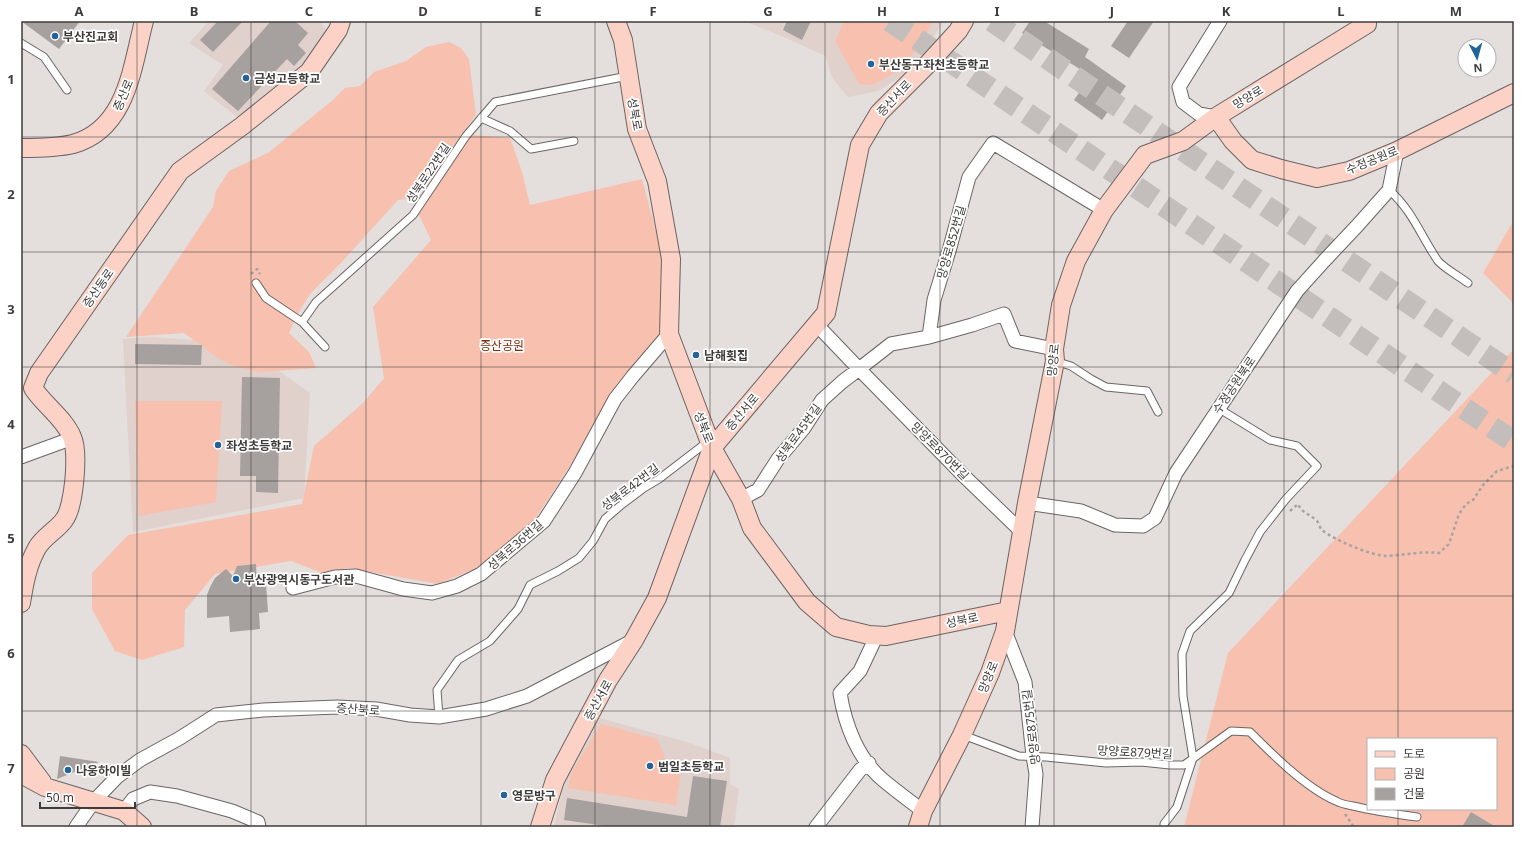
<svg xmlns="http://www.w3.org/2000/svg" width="1535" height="848" viewBox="0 0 1535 848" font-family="'Noto Sans','Noto Sans KR',sans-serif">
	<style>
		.built { fill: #e0d1cd }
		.green { fill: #f7c0af; fill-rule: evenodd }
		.building { fill: #a6a09e }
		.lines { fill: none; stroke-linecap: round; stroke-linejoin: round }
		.highway-tunnel { stroke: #c3bebc; stroke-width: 22; stroke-dasharray: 22 11; stroke-linecap: butt }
		.lane-casing { stroke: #6b6564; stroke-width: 9 }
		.street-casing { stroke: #6b6564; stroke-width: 15 }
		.secondary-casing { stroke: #6b6564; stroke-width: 20 }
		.path { stroke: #a8a3a2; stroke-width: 2.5; stroke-dasharray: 3 3; stroke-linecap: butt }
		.lane { stroke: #fff; stroke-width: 7 }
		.street { stroke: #fff; stroke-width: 13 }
		.secondary { stroke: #fbd2c5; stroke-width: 18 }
		.grid { fill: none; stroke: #3e3c3b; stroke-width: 1; stroke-opacity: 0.55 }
		.poi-dot { fill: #24639a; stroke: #fff; stroke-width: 1.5 }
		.labels { text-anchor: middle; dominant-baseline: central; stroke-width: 3.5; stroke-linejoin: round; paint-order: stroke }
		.poi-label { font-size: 12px; font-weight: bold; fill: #3e3c3b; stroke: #fff; text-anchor: start }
		.street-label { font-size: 12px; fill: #3e3c3b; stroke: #fff }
		.park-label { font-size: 12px; fill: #7f2c0f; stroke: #fff }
		.neatline { fill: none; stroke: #3e3c3b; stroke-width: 1.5 }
		.grid-label { font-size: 13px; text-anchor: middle; font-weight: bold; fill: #3e3c3b }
	</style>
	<rect width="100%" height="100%" fill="#e4dedc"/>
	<!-- built -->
	<path class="built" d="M 209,21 L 320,21 L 329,33 L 304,71 L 243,122 L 204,91 L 223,65 L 189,43 Z
		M 744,21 L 944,21 L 909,72 L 878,91 L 848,97 L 833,79 L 825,56 L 784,37 Z
		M 150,337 L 210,341 L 268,363 L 310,393 L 304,498 L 133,532 L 123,339 Z
		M 600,718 L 690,743 L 730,758 L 730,784 L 739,789 L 734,827 L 554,827 L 566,773 Z"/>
	<!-- green -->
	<path class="green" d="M 844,21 L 933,21 L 919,46 L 903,68 L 873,85 L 859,84 L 835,41 Z
		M 449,42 L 461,48 L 469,59 L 476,115 L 415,198 L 398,200 L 340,264 L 310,294 L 297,315 L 289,333 L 309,352 L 316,368 L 260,372 L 233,366 L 218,358 L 184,333 L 126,337 L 213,207 L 216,191 L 229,171 L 268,153 L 334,99 L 345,88 L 360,86 L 374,72 L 406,61 L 426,47 Z
		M 472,135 L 510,138 L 522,172 L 530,205 L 642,179 L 661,250 L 663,336 L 626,374 L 570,466 L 531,525 L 484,565 L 438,584 L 348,568 L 325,574 L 291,561 L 215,574 L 185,610 L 184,647 L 142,660 L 115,651 L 92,609 L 92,573 L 128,535 L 302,504 L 314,446 L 363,403 L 384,378 L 373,307 L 431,240 L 418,213 Z
		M 1514,220 L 1514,304 L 1483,273 Z
		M 1514,349 L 1514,827 L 1184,827 L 1228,653 ZM 1368,739 L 1496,739 L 1496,809 L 1368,809 Z
		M 135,401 L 222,401 L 216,502 L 139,516 Z
		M 601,724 L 657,739 L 667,762 L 681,771 L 676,805 L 568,788 L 571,773 Z"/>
	<!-- building -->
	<path class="building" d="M 21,21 L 80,21 L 59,49 Z
		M 218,21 L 243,21 L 213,52 L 200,40 Z
		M 271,21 L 295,21 L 308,33 L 298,45 L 306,53 L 294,66 L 287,59 L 238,111 L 212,89 Z
		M 787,21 L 811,21 L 802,40 L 783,30 Z
		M 1030,21 L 1044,21 L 1089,49 L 1085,57 L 1126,86 L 1102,120 L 1074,100 L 1091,76 L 1022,33 Z
		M 1128,21 L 1154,21 L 1129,58 L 1111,46 Z
		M 135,344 L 202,345 L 201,365 L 135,364 Z
		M 242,377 L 280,378 L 278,493 L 256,492 L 256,476 L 240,476 Z
		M 256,564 L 257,585 L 266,584 L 268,612 L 259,613 L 260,629 L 230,632 L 229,616 L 207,618 L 207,595 L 210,587 L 215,578 L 226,569 L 233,576 L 237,566 Z
		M 60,756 L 99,762 L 57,779 Z
		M 693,776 L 727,781 L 720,827 L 612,827 L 564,820 L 567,798 L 687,817 Z
		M 1471,812 L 1496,827 L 1462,827 Z"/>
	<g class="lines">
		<!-- highway-tunnel -->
		<path class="highway-tunnel" d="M 890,21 L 1514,442
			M 992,21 L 1514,374"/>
		<defs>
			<path id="lane" d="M 21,43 L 44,57 L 67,90
				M 481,118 L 510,131 L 531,149 L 574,141
				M 1389,190 C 1412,210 1421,236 1438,261 C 1444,268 1460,277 1468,283
				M 256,283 L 266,298 L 302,322
				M 325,347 L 302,322 L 316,302 L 413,215 L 466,136 L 495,102 L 628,76
				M 1055,361 L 1071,366 L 1091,379 L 1106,387 L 1147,391 L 1158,412
				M 439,717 L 437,690 L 458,660 L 490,641 L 518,609 L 530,585 L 558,571 L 579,558 L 593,541 L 605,519 L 620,506 L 644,488 L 659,479 L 702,446 L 710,448
				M 963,735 L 1019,756 L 1046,757 L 1106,763 L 1141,762 L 1170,765 L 1184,765 L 1231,731 L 1250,732 C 1273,755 1306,788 1336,801 C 1341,804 1347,805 1353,806 C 1374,811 1395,814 1417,817
				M 1164,827 L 1164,824 L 1177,807 L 1193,758 L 1183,696 L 1182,654 L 1190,631 L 1229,593 L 1245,560 L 1260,532 L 1286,499 L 1317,466 L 1297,446 L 1270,440 L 1218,408"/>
			<path id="street" d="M 1216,117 L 1199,114 L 1183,102 L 1179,87 L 1220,21
				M 817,325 L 859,369 L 891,344 L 929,337 L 934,300 L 949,251 L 969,177 L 993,143 L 1104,210
				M 929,337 L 972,325 L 1004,314 L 1015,341 L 1054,349
				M 21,457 L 73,438
				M 741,499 L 758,490 L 778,459 L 804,428 L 822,400 L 842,382 L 859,369 L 964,476 L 1022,532
				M 1027,503 L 1081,511 L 1115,525 L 1143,526 L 1155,518 L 1176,473 L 1297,291 L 1324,261 L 1357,226 L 1389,190 L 1397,151
				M 293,588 L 335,577 L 356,576 L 403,589 L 432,593 L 457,586 L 481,574 L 544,521 L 575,473 L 615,399 L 633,376 L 669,334
				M 1005,631 L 1025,682 L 1033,756 L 1036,774 L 1032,827
				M 877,635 L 860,671 L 840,693 C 845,725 858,759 883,780 C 896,791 910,801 923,811
				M 124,811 L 133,799 L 150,792 L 177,796 L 232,811 L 258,822 L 259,827
				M 76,827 L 94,801 L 117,777 L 140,760 L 180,738 L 216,715 L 263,710 L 337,707 L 376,709 L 410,715 L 439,717 L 486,709 L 527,696 L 634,640
				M 816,827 L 860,770 L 869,763"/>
			<path id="secondary" d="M 616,21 L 623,40 L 637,129 L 657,181 L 671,259 L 669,334 L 712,448 L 741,499 L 752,528 L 807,602 L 836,627 L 869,635 L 886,636 L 1008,611
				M 1216,117 L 1233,141 L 1252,160 L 1281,169 L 1317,178 L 1349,171 L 1397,151 L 1514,93
				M 21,148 C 38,148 57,148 73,144 C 127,129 132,67 144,21
				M 21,603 C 24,584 27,566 37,548 C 43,537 57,530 64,520 C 74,508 79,452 72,437 C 64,418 44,405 33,388 L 39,373 L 180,171 L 242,126 L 309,72 L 338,30 L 341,21
				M 21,754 L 42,782
				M 21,774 L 45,787 L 124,811 L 142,827
				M 540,827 L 555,780 L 608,680 L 634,640 L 657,598 L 712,448 L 826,313 L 860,145 L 879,113 L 927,65 L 958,31 L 964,21
				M 918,827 L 923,811 L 962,735 L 990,673 L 1005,631 L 1027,503 L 1055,361 L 1054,349 L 1061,305 L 1076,261 L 1104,210 L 1145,155 L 1183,141 L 1216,117 L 1367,24 L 1367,21"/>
		</defs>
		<!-- lane casing -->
		<use href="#lane" class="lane-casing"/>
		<!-- street casing -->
		<use href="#street" class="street-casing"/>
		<!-- secondary casing -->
		<use href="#secondary" class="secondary-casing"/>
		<!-- path -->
		<path class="path" d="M 251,274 L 257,269 L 260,274
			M 1290,511 L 1298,504 C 1303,514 1308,513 1316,520 C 1319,522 1319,527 1322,530 C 1334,540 1372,556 1387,556 C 1405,555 1421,551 1439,553 L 1449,544 L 1459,514 L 1466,504 L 1473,500 L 1483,485 L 1497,471 L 1514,466
			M 1345,814 L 1354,827"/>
		<!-- lane -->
		<use href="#lane" class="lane"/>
		<!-- street -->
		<use href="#street" class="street"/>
		<!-- secondary -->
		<use href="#secondary" class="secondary"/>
	</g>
	<!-- grid -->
	<path class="grid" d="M 137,21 L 137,827M 251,21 L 251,827M 366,21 L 366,827M 481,21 L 481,827M 595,21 L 595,827M 710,21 L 710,827M 825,21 L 825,827M 940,21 L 940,827M 1054,21 L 1054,827M 1169,21 L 1169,827M 1284,21 L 1284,827M 1398,21 L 1398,739M 21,137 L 1514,137M 21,252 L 1514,252M 21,367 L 1514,367M 21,481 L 1514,481M 21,596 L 1514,596M 21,711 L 1514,711M 1398,809 L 1398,827"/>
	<!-- markers -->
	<g class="poi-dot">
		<circle cx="55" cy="36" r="4"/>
		<circle cx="871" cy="64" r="4"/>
		<circle cx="246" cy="78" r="4"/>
		<circle cx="696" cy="355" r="4"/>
		<circle cx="218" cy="445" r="4"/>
		<circle cx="236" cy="579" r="4"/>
		<circle cx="650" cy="766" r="4"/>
		<circle cx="68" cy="770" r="4"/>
		<circle cx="504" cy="795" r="4"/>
	</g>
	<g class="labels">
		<!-- poi labels -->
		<g class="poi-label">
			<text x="63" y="36">부산진교회</text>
			<text x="879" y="64">부산동구좌천초등학교</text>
			<text x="254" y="78">금성고등학교</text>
			<text x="704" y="355">남해횟집</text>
			<text x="226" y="445">좌성초등학교</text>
			<text x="244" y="579">부산광역시동구도서관</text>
			<text x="658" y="766">범일초등학교</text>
			<text x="76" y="770">나웅하이빌</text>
			<text x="512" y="795">영문방구</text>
		</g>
		<!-- street labels -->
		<g class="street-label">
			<text transform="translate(123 95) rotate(-67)">증산로</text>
			<text transform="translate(1248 97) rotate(-32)">망양로</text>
			<text transform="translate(894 98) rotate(-47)">증산서로</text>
			<text transform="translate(635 114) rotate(79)">성북로</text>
			<text transform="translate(1372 160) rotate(-22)">수정공원로</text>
			<text transform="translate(428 173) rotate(-56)">성북로22번길</text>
			<text transform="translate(951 242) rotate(-74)">망양로852번길</text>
			<text transform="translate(98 288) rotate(-55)">증산동로</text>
			<text transform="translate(1053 360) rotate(-84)">망양로</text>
			<text transform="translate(1234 385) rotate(-56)">수정공원북로</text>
			<text transform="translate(742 412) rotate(-50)">증산서로</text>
			<text transform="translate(704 427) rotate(69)">성북로</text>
			<text transform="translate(798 433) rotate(-54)">성북로45번길</text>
			<text transform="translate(940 451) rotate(45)">망양로870번길</text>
			<text transform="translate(630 487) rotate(-37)">성북로42번길</text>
			<text transform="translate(515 545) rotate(-41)">성북로36번길</text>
			<text transform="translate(962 620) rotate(-12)">성북로</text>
			<text transform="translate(988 677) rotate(-68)">망양로</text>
			<text transform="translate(598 700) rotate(-61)">증산서로</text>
			<text transform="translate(358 709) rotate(4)">증산북로</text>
			<text transform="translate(1031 727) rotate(-97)">망양로875번길</text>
			<text transform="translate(1135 752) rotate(3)">망양로879번길</text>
		</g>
		<!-- park labels -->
		<g class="park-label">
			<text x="502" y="345">증산공원</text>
		</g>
	</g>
	<!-- border -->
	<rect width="1535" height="848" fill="none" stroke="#ffffff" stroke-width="44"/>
	<!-- legend -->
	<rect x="1367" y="738" width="130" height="72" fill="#ffffff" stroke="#b2b1b1"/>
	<rect x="1375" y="751" width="20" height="6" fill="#fbd2c5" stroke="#b2b1b1"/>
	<text x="1403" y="758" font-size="12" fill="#3e3c3b">도로</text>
	<rect x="1375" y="768" width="20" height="12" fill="#f7c0af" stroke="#b2b1b1"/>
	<text x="1403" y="778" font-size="12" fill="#3e3c3b">공원</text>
	<rect x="1375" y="788" width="20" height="12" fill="#a6a09e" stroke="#b2b1b1"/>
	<text x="1403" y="798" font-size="12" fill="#3e3c3b">건물</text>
	<!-- north arrow -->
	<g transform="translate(1477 58) rotate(174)"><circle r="19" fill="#ffffff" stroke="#b2b1b1"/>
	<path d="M0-3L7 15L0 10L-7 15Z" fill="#24639a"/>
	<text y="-6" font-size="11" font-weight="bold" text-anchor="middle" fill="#3e3c3b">N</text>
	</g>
	<!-- scale -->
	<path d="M40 802v6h95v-6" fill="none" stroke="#3e3c3b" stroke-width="2"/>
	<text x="46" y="802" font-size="12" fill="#3e3c3b" stroke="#ffffff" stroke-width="3" paint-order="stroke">50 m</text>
	<rect x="22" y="22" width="1491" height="804" class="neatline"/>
	<g class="grid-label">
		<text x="79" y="16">A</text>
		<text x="194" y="16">B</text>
		<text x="309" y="16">C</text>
		<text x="423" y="16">D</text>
		<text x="538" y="16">E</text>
		<text x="653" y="16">F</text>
		<text x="768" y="16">G</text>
		<text x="882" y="16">H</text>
		<text x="997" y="16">I</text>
		<text x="1112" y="16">J</text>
		<text x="1226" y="16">K</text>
		<text x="1341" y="16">L</text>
		<text x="1456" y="16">M</text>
		<text x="11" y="84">1</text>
		<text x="11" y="199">2</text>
		<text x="11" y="314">3</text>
		<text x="11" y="429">4</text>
		<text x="11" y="543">5</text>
		<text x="11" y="658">6</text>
		<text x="11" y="773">7</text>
	</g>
</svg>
